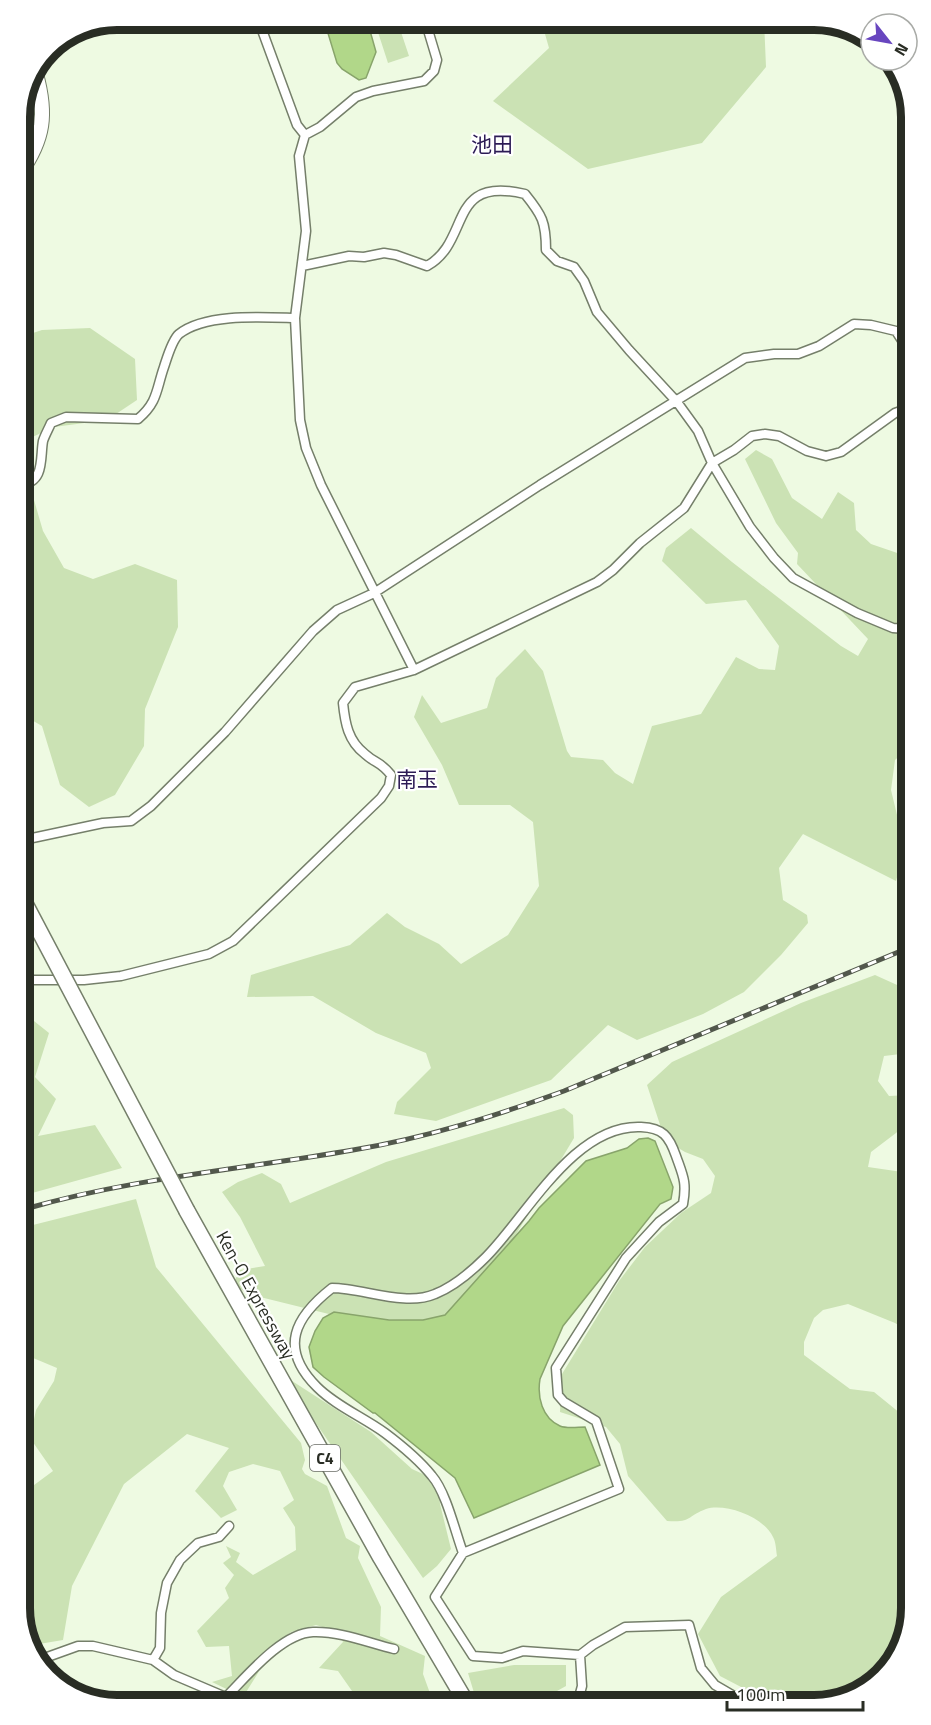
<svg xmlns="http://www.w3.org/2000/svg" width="931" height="1725" viewBox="0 0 931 1725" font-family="'Titillium Web','Noto Sans JP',sans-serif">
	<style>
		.green { fill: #cbe2b4 }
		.water { fill: #b1d789; stroke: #88a46b; stroke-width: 1.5 }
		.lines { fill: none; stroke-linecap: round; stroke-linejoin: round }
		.street-casing { stroke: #757f6a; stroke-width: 11 }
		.primary-casing { stroke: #757f6a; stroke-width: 16 }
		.highway-casing { stroke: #757f6a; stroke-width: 18 }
		.street { stroke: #fff; stroke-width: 8 }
		.primary { stroke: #fff; stroke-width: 14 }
		.highway { stroke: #fff; stroke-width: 15 }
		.rail-casing { stroke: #52584c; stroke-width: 5 }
		.rail { stroke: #fff; stroke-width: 3; stroke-dasharray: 9; stroke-linecap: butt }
		.highway-bridge-casing { stroke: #757f6a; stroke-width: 18; stroke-linecap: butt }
		.highway-bridge { stroke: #fff; stroke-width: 15 }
		.labels { text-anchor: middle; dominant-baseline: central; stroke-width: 4.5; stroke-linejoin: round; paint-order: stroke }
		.shield { fill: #fff; stroke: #696c66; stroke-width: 1.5 }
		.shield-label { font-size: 16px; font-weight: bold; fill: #292d24 }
		.street-label { font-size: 18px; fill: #292d24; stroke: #fff }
		.quarter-label { font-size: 21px; fill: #2c1b55; stroke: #fff }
		.rim { fill: none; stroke: #292d24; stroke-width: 8 }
	</style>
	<rect width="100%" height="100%" fill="#eefae2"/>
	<!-- green -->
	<path class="green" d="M 374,20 L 397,20 L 409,56 L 388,63 Z
		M 541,20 L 764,20 L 766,67 L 702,143 L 588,169 L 493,101 L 549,48 Z
		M 90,328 L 135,359 L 137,400 L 107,420 L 54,427 L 26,440 L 25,469 L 43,531 L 64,568 L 93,579 L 135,564 L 177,580 L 178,627 L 145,709 L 144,746 L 115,795 L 89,807 L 60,785 L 42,726 L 23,715 L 21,337 L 42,330 Z
		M 756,450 L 772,459 L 792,498 L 822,519 L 838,492 L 854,503 L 856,530 L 871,544 L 906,556 L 907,749 L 895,760 L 891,790 L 905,848 L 896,881 L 803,834 L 779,868 L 783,900 L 807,915 L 808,923 L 781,955 L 744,992 L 703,1014 L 637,1040 L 608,1025 L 551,1080 L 436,1121 L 394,1114 L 397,1102 L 431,1068 L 426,1053 L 376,1033 L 313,996 L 247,997 L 251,975 L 350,945 L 387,913 L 405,927 L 439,944 L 461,964 L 508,935 L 539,886 L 533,822 L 510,805 L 459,805 L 442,765 L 414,717 L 422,695 L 441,723 L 487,708 L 496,678 L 525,649 L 543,671 L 567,751 L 571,757 L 603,760 L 615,773 L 633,784 L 652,726 L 701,714 L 736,657 L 759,669 L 775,670 L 779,646 L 746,600 L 706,604 L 662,561 L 666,548 L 691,528 L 732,562 L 841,646 L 858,656 L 868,639 L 797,564 L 798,553 L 776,523 L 745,459 Z
		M 875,975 L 906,989 L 908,996 L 909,1053 L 884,1056 L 878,1081 L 889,1096 L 909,1095 L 909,1120 L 896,1133 L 871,1152 L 868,1167 L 909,1173 L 910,1332 L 895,1323 L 848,1304 L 823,1310 L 814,1318 L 804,1342 L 804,1355 L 850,1389 L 874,1392 L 911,1422 L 911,1608 L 895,1662 L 852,1698 L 764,1699 L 720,1676 L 698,1634 L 721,1597 L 777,1556 C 776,1550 776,1542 773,1537 C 764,1517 726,1503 706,1509 C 687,1516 692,1523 667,1521 L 628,1476 L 620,1444 L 606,1427 L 560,1412 L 562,1374 L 619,1281 L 645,1247 L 681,1213 L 711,1193 L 715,1176 L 703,1159 L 685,1152 L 665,1140 L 647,1085 L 672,1062 L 801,1003 Z
		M 24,1013 L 49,1033 L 35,1077 L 56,1099 L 38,1136 L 95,1125 L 122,1168 L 25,1195 Z
		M 564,1108 L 573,1115 L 574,1138 L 494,1271 L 445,1315 L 423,1320 L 349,1319 L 248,1294 L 233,1284 L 240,1270 L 265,1266 L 240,1217 L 222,1192 L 238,1182 L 262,1173 L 281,1184 L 290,1203 L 386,1162 Z
		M 136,1199 L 156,1267 L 301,1443 L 305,1460 L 302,1469 L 305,1474 L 327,1486 L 346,1538 L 360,1546 L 358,1558 L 381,1607 L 380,1636 L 425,1656 L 423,1674 L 431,1696 L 443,1699 L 447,1702 L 353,1703 L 352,1691 L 338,1671 L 319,1668 L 343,1642 L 339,1632 L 316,1625 L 291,1632 L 267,1653 L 258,1673 L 243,1697 L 212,1682 L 232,1676 L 229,1646 L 206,1647 L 197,1631 L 229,1598 L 225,1588 L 234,1575 L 223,1563 L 231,1557 L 226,1546 L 240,1553 L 236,1562 L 253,1575 L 296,1550 L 295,1527 L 283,1508 L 294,1500 L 280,1471 L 253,1464 L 229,1472 L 223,1486 L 237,1510 L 221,1518 L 195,1491 L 229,1448 L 187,1434 L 124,1484 L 72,1586 L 63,1640 L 27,1646 L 26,1491 L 53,1471 L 30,1438 L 36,1410 L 54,1381 L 57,1368 L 26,1355 L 25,1227 Z
		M 289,1379 L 371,1432 L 412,1469 L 438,1481 L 440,1504 L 451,1549 L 437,1566 L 423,1578 L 304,1406 Z
		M 514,1665 L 566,1665 L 566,1686 L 539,1701 L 482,1702 L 475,1696 L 468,1673 Z"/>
	<!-- water -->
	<path class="water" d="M 324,20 L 367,20 L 376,52 L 366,78 L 359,80 L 342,69 L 337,63 Z
		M 648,1138 L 655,1141 L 673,1187 L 671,1199 L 660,1204 L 563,1326 L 540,1379 C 537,1397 542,1418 560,1426 C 567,1429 578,1427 585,1427 L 600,1465 L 474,1518 L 455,1478 L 375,1413 L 373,1413 L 324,1377 L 313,1367 L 309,1347 L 315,1331 L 323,1318 L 334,1312 L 389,1320 L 423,1320 L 445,1315 L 529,1221 L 539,1208 L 586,1161 L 627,1148 L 639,1139 Z"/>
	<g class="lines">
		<defs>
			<path id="street" d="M 260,20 L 262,30 L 297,125 L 305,135
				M 302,266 L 349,256 L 364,257 L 384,253 L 396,255 L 427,266 C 472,241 446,175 525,194 C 542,215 546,222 546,250 L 557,261 L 574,267 L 584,281 L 597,312 L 629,350 L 677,402 L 698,431 L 712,463 L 750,527 L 774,558 L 793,578 L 857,613 L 893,628 L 907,629
				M 21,484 C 45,483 40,457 43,441 C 45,435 49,428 51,423 L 66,417 L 138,419 C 158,402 156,390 164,367 C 167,358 172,340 179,334 C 205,313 263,317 295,318
				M 414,670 L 321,485 L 306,448 L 300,420 L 295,318 L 306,231 L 299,156 L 305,135 L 320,127 L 356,97 L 373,91 L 424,81 L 434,71 L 437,60 L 425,20
				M 23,840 L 103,823 L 131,821 L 151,806 L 225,732 L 313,631 L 337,610 L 374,593 L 540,485 L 745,358 L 774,354 L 798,354 L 819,346 L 854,324 L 871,325 L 896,331 L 905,345
				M 24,980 L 84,980 L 121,976 L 209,954 L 233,941 L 381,798 L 389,786 L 391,775 C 380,761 376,764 365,754 C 348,741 345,723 343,703 L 355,687 L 414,670 L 597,582 L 613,570 L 640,543 L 684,508 L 712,463 L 734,450 L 752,436 L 765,434 L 779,436 L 807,451 L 826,456 L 841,452 L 895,413 L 906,409
				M 463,1553 C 455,1531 446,1492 432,1476 C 420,1461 401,1445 385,1433 C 363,1417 336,1406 317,1387 C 278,1348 295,1317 332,1288 C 363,1288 405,1307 435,1294 C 453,1287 472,1271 486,1257 C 527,1216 574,1124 641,1127 C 663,1128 669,1136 676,1156 C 683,1176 687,1182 683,1204 L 659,1222 L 626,1258 L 556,1368 L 558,1395 L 564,1402 L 596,1421 L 619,1489 L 463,1553 L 435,1597 L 473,1656 L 502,1658 L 523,1651 L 580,1655 L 593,1645 L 625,1627 L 689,1625 L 701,1668 L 715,1685 L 739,1699
				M 39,1660 L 78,1646 L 93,1646 L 153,1660 L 174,1675 L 242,1704
				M 153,1660 L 160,1648 L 161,1613 L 167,1583 L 180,1560 L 198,1543 L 219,1537 L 229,1526
				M 226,1697 C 247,1676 282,1633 313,1632 C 340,1631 369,1643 394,1649
				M 578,1701 L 582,1686 L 580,1655"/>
			<path id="primary" d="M 20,173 C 44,139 47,114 36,74"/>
			<path id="highway" d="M 187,1211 L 381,1558 L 466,1702"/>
		</defs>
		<!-- street casing -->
		<use href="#street" class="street-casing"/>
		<!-- primary casing -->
		<use href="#primary" class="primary-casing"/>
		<!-- highway casing -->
		<use href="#highway" class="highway-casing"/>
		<!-- street -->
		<use href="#street" class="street"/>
		<!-- primary -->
		<use href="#primary" class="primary"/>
		<!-- highway -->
		<use href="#highway" class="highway"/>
		<defs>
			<path id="rail" d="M 25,1209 C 132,1178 244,1169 353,1150 C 426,1138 495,1116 564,1091 L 908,948"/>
		</defs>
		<!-- rail casing -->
		<use href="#rail" class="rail-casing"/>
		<!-- rail -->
		<use href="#rail" class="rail"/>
		<defs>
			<path id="highway-bridge" d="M 23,900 L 187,1211"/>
		</defs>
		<!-- highway-bridge casing -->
		<use href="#highway-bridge" class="highway-bridge-casing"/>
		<!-- highway-bridge -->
		<use href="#highway-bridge" class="highway-bridge"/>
	</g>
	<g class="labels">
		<!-- shield labels -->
		<rect class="shield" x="310" y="1445" width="30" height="26" rx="4.5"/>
		<g class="shield-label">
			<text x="325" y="1458">C4</text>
		</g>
		<!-- street labels -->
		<g class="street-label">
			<text transform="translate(256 1295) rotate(61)">Ken-O Expressway</text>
		</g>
		<!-- quarter labels -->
		<g class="quarter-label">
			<text x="492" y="144">池田</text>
			<text x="417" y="779">南玉</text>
		</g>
	</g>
	<!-- crop -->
	<path d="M0 0H931V1725H0ZM117 30H814A87 87 0 0 1 901 117V1608A87 87 0 0 1 814 1695H117A87 87 0 0 1 30 1608V117A87 87 0 0 1 117 30Z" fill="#fff" fill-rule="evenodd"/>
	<path class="rim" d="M117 30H814A87 87 0 0 1 901 117V1608A87 87 0 0 1 814 1695H117A87 87 0 0 1 30 1608V117A87 87 0 0 1 117 30Z"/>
	<!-- north arrow -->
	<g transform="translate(889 42) rotate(121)"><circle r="28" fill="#ffffff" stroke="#a9aba7" stroke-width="1.5"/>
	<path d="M0-4.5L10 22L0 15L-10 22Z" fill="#6846bf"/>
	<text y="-9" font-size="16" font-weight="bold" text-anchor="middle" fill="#292d24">N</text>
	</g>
	<!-- scale -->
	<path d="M727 1701v9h136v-9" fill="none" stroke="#292d24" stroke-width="3"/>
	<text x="736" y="1701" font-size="18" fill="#292d24" stroke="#ffffff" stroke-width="4.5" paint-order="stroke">100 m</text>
</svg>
